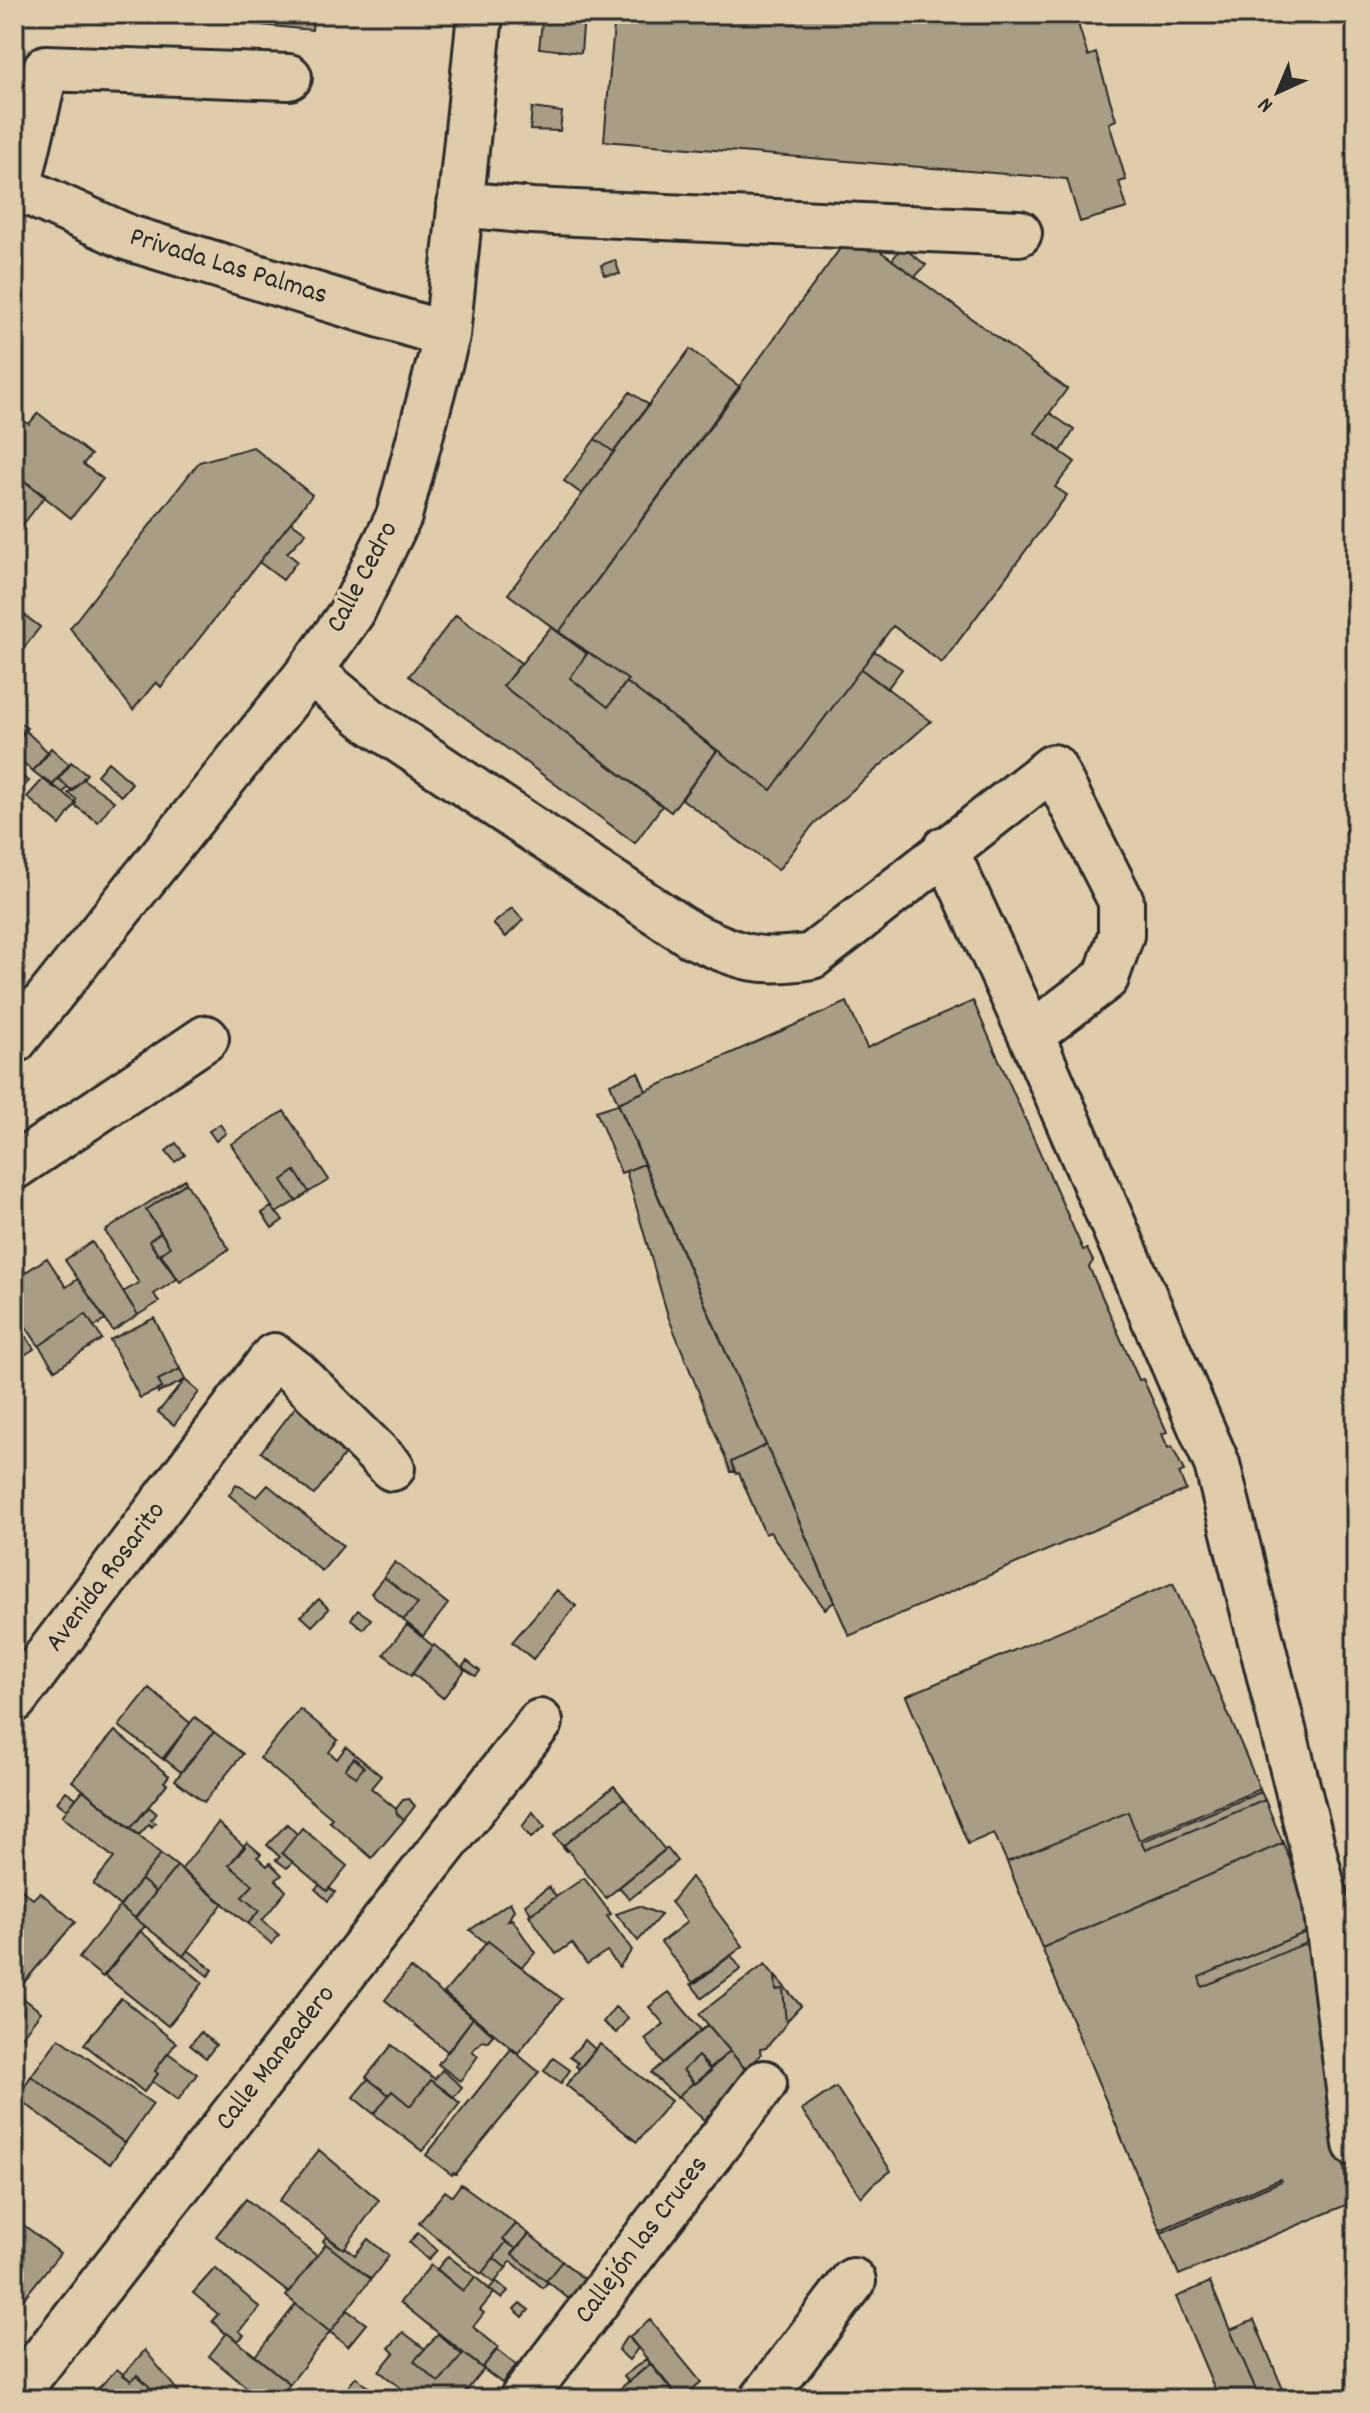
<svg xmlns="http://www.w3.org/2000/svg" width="1370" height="2413" viewBox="0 0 1370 2413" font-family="Dekko,sans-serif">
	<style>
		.building { fill: #aa9d85; stroke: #2b2b2b; stroke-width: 2; fill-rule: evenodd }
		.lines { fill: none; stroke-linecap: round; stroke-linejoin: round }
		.minor-casing { stroke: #2b2b2b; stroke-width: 50 }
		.minor { stroke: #dfccaa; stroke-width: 44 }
		.labels { text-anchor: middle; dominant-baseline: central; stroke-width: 7; stroke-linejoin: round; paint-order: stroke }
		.street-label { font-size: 28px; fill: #2b2b2b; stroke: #dfccaa }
	</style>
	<rect width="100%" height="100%" fill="#dfccaa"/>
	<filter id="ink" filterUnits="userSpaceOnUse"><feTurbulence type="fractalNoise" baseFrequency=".0125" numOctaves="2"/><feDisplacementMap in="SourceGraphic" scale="16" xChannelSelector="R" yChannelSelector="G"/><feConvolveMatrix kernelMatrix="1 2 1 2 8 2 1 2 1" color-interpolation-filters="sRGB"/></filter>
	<g filter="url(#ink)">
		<!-- building -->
		<path class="building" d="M 149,14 L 313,14 L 312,30 Z
			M 543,14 L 584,14 L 581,53 L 539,48 Z
			M 615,14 L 1075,14 L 1088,56 L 1096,53 L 1116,120 L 1109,123 L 1126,180 L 1119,182 L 1127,208 L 1080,222 L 1067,179 L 604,141 Z
			M 532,108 L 562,112 L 560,131 L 530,130 Z
			M 853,231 L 1067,389 L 1035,433 L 1075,462 L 1055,487 L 1067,495 L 942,663 L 893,626 L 771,790 L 626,682 L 628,680 L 559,632 Z
			M 902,247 L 926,265 L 915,277 L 892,260 Z
			M 615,260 L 620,274 L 604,275 L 601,265 Z
			M 690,349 L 740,387 L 559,632 L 508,594 Z
			M 630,392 L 649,405 L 614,452 L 595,439 Z
			M 38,413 L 91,455 L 83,464 L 103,479 L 71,518 L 14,473 L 14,416 L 29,424 Z
			M 1050,413 L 1074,430 L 1061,451 L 1035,433 Z
			M 595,439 L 614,452 L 582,494 L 564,481 Z
			M 253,447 L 312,495 L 161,687 L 156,682 L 133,710 L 70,628 L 199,462 Z
			M 14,473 L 45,496 L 14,536 Z
			M 291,522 L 306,533 L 287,553 L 297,561 L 283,580 L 259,562 Z
			M 14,607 L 40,627 L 14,661 Z
			M 456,615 L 521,663 L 503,686 L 662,806 L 635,843 L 409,676 Z
			M 551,627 L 587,654 L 570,678 L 608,707 L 626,682 L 717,751 L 671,812 L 503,686 Z
			M 874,651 L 902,669 L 887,689 L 861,669 Z
			M 588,652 L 628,680 L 608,707 L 570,678 Z
			M 861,669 L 931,721 L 813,825 L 778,870 L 682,799 L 717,750 L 771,790 Z
			M 14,719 L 27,728 L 14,744 Z
			M 25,730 L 49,753 L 33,771 L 14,755 L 14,744 Z
			M 51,748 L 70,765 L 52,786 L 33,771 Z
			M 71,762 L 87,774 L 72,791 L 58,778 Z
			M 108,762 L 132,783 L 121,796 L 97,775 Z
			M 14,771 L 29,781 L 19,792 L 14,787 Z
			M 44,778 L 76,803 L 60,825 L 27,797 Z
			M 58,778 L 68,787 L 63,793 L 52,786 Z
			M 83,779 L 114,801 L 98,822 L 74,805 L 76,799 L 68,793 Z
			M 512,908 L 523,920 L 506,937 L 493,924 Z
			M 973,1001 L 1083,1250 L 1087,1249 L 1093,1261 L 1089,1267 L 1139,1380 L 1143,1379 L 1167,1432 L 1162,1434 L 1168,1448 L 1172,1446 L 1184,1471 L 1179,1473 L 1186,1490 L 849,1636 L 618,1103 L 847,1002 L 867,1048 Z
			M 638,1072 L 646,1091 L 618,1103 L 610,1084 Z
			M 618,1104 L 644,1164 L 621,1173 L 596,1111 Z
			M 284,1111 L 329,1180 L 309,1192 L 295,1171 L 282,1180 L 296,1201 L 276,1213 L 231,1144 Z
			M 220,1124 L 226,1133 L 216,1141 L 209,1131 Z
			M 176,1143 L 185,1155 L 175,1162 L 166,1151 Z
			M 644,1164 L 766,1445 L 731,1462 L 735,1471 L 731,1472 L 668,1316 L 626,1171 Z
			M 295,1171 L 309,1192 L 296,1201 L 282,1180 Z
			M 185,1179 L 186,1183 L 146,1210 L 161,1232 L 149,1241 L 177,1279 L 154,1294 L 159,1302 L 138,1315 L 123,1292 L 139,1283 L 105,1231 Z
			M 186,1183 L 229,1249 L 180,1282 L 161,1254 L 170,1247 L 146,1210 Z
			M 271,1207 L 283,1220 L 272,1228 L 262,1213 Z
			M 161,1232 L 170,1247 L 158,1255 L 149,1241 Z
			M 92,1242 L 138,1315 L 113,1331 L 65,1260 Z
			M 47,1258 L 66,1287 L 78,1279 L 105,1320 L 94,1327 L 86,1314 L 39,1346 L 14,1309 L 14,1280 Z
			M 86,1314 L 102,1339 L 55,1370 L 39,1346 Z
			M 14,1318 L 34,1349 L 18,1359 L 24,1369 L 14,1376 Z
			M 154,1318 L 180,1369 L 158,1380 L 162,1388 L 140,1398 L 110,1340 Z
			M 180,1369 L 185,1380 L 158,1393 L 157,1390 L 162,1388 L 158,1380 Z
			M 185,1380 L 199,1392 L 174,1425 L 158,1412 Z
			M 300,1401 L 355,1441 L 314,1495 L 261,1452 Z
			M 766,1445 L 834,1602 L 825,1609 L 770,1532 L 765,1534 L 739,1473 L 736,1474 L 731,1462 Z
			M 236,1484 L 257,1497 L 268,1485 L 343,1546 L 322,1571 L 229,1495 Z
			M 395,1562 L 448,1604 L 423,1636 L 403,1620 L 418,1604 L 384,1577 Z
			M 384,1577 L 418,1604 L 403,1620 L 371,1593 Z
			M 1173,1583 L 1260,1789 L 1139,1840 L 1128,1812 L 1007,1862 L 994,1833 L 968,1844 L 906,1696 Z
			M 557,1590 L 576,1606 L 533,1659 L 512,1642 Z
			M 319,1599 L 329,1609 L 312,1626 L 301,1616 Z
			M 358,1610 L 371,1619 L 363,1629 L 351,1619 Z
			M 407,1625 L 433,1646 L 411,1676 L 384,1654 Z
			M 434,1645 L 465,1670 L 443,1698 L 412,1673 Z
			M 467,1661 L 480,1671 L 476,1676 L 462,1667 Z
			M 149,1688 L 190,1723 L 164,1760 L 119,1726 Z
			M 300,1709 L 338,1740 L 329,1752 L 337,1759 L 346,1747 L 381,1776 L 371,1788 L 396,1809 L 397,1814 L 404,1820 L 372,1858 L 329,1821 L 332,1818 L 260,1758 ZM 354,1758 L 364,1767 L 356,1777 L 345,1769 Z
			M 195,1717 L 214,1732 L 181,1772 L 163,1758 Z
			M 115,1731 L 169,1776 L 164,1782 L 167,1784 L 131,1828 L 72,1781 Z
			M 214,1732 L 243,1754 L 204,1802 L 175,1780 Z
			M 354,1758 L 364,1767 L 356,1777 L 345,1769 Z
			M 614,1786 L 624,1798 L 564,1845 L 567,1852 L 554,1835 Z
			M 1260,1789 L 1261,1792 L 1141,1842 L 1145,1850 L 1265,1800 L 1283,1843 L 1042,1948 L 1007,1862 L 1128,1812 L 1139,1840 Z
			M 83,1790 L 161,1854 L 120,1906 L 93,1884 L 114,1858 L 62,1816 Z
			M 66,1791 L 76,1798 L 67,1810 L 57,1802 Z
			M 1261,1792 L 1265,1800 L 1145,1850 L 1141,1842 Z
			M 624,1798 L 665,1850 L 606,1898 L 564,1845 Z
			M 409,1799 L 415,1806 L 404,1820 L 397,1814 L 396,1809 L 403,1800 Z
			M 149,1807 L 156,1813 L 151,1820 L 155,1823 L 152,1827 L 149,1824 L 139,1835 L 131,1828 Z
			M 533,1812 L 545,1827 L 531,1838 L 522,1827 Z
			M 218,1823 L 245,1847 L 229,1865 L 253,1885 L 242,1897 L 259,1911 L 248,1924 L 181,1870 Z
			M 287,1824 L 297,1834 L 282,1853 L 293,1862 L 287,1868 L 276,1860 L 280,1857 L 267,1845 Z
			M 302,1828 L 347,1866 L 327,1891 L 282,1853 Z
			M 247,1842 L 261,1854 L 257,1857 L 267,1866 L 270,1863 L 282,1875 L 276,1880 L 286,1891 L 262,1921 L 279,1935 L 272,1944 L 248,1924 L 259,1911 L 242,1897 L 253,1885 L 229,1865 Z
			M 1283,1843 L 1318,1927 L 1199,1977 L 1202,1987 L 1320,1937 L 1348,2204 L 1179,2275 L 1161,2233 L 1282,2181 L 1280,2179 L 1160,2230 L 1042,1948 Z
			M 667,1848 L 677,1861 L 630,1899 L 619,1887 Z
			M 161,1854 L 177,1866 L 156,1892 L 141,1879 Z
			M 177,1866 L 223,1903 L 183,1956 L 135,1918 Z
			M 691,1877 L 743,1946 L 694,1984 L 661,1942 L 687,1922 L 671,1902 Z
			M 584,1878 L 611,1914 L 607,1916 L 632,1950 L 619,1967 L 607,1951 L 587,1964 L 572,1943 L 556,1954 L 529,1915 Z
			M 141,1879 L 156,1892 L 135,1918 L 120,1906 Z
			M 14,1884 L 33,1899 L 40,1892 L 75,1922 L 16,1992 Z
			M 320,1885 L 327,1891 L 329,1888 L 335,1892 L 328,1901 L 315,1889 Z
			M 549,1887 L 556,1897 L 531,1914 L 525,1904 Z
			M 510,1902 L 514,1910 L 508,1921 L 512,1919 L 535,1953 L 522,1967 L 488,1941 L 486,1943 L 470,1930 Z
			M 120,1906 L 145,1926 L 103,1977 L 79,1958 Z
			M 639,1906 L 661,1915 L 638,1941 L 616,1914 Z
			M 1318,1927 L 1320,1937 L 1202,1987 L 1199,1977 Z
			M 140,1931 L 203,1983 L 168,2026 L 104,1975 Z
			M 488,1941 L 562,1999 L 518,2053 L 444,1993 Z
			M 188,1950 L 213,1970 L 208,1976 L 183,1956 Z
			M 731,1955 L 741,1969 L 702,1998 L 691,1984 Z
			M 765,1964 L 775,1976 L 776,1990 L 783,1989 L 786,2024 L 766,2048 L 760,2049 L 761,2054 L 747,2071 L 699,2014 Z
			M 410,1968 L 473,2018 L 448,2052 L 385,2000 Z
			M 775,1976 L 801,2006 L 786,2022 L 783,1989 L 776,1990 Z
			M 14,1991 L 41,2012 L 14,2046 Z
			M 669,1992 L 701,2030 L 663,2063 L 645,2039 L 664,2024 L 649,2007 Z
			M 121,1998 L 176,2043 L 155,2071 L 158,2074 L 144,2092 L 84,2044 Z
			M 615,2007 L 628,2018 L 616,2033 L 603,2022 Z
			M 473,2018 L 493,2035 L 487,2042 L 483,2040 L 472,2051 L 478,2056 L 460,2081 L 438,2064 Z
			M 708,2025 L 730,2051 L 710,2068 L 698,2056 L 683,2070 L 693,2083 L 677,2097 L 651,2073 Z
			M 201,2032 L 216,2045 L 206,2058 L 190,2045 Z
			M 59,2038 L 153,2104 L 125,2143 L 31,2076 Z
			M 585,2040 L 595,2049 L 579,2069 L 576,2066 L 578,2063 L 570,2057 Z
			M 600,2044 L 671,2101 L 637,2142 L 566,2085 Z
			M 392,2045 L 435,2079 L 442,2070 L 462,2087 L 454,2097 L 431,2080 L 410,2106 L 392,2091 L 389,2095 L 366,2077 Z
			M 511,2049 L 539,2072 L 456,2174 L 453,2173 L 452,2175 L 426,2155 Z
			M 730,2051 L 750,2075 L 704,2120 L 678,2096 L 693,2083 L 695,2084 Z
			M 168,2053 L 197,2074 L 178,2100 L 152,2081 L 158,2074 L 155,2071 Z
			M 698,2056 L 711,2071 L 695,2084 L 683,2070 Z
			M 553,2058 L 570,2070 L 561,2083 L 544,2071 Z
			M 31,2076 L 125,2143 L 110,2164 L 17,2098 Z
			M 368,2079 L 389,2095 L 374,2114 L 353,2097 Z
			M 431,2080 L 460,2103 L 422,2151 L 374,2114 L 392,2091 L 410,2106 Z
			M 836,2087 L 891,2171 L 873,2184 L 861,2197 L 802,2110 Z
			M 319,2150 L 379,2200 L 344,2249 L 279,2201 Z
			M 1280,2179 L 1282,2181 L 1161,2233 L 1160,2230 Z
			M 461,2184 L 516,2224 L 503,2239 L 506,2242 L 481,2274 L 419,2223 L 445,2191 L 452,2196 Z
			M 246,2199 L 317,2256 L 289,2293 L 216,2236 Z
			M 21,2223 L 60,2253 L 20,2303 L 14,2299 L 14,2232 Z
			M 516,2224 L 529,2234 L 516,2249 L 503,2239 Z
			M 418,2233 L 437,2250 L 428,2260 L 409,2242 Z
			M 529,2234 L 562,2261 L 546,2281 L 512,2254 Z
			M 326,2237 L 339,2247 L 340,2246 L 344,2249 L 345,2247 L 355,2255 L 368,2239 L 389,2256 L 371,2279 L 326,2244 L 323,2241 Z
			M 506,2242 L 516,2249 L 512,2254 L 546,2281 L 562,2261 L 584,2279 L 569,2299 L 548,2282 L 543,2288 L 511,2261 L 506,2268 L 494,2258 Z
			M 326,2244 L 371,2279 L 330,2332 L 286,2296 Z
			M 448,2256 L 475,2277 L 463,2291 L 437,2269 Z
			M 494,2258 L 506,2268 L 494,2283 L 482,2273 Z
			M 431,2265 L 463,2291 L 475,2277 L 494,2293 L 480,2310 L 484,2313 L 473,2327 L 498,2347 L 482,2368 L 400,2302 Z
			M 215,2268 L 260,2308 L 239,2331 L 244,2335 L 238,2341 L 227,2333 L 226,2334 L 212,2321 L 218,2314 L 193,2293 Z
			M 496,2281 L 508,2291 L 502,2299 L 489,2289 Z
			M 1210,2282 L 1230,2330 L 1260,2399 L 1219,2399 L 1176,2297 Z
			M 520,2303 L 529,2310 L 523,2317 L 514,2309 Z
			M 296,2304 L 330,2332 L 290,2384 L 255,2356 Z
			M 347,2310 L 366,2324 L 348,2346 L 330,2332 Z
			M 650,2320 L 701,2382 L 680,2399 L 629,2337 Z
			M 1254,2320 L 1287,2399 L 1260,2399 L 1230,2330 Z
			M 403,2332 L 425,2349 L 414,2361 L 439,2383 L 462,2355 L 462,2352 L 484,2369 L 463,2395 L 469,2399 L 425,2399 L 419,2394 L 415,2399 L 379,2371 L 394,2353 L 389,2348 Z
			M 227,2333 L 290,2384 L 277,2399 L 246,2399 L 251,2391 L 209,2356 Z
			M 438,2334 L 462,2355 L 439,2383 L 414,2361 Z
			M 627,2336 L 638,2348 L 629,2360 L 618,2350 Z
			M 145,2350 L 184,2399 L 150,2399 L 147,2397 L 153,2390 L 137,2375 L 131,2381 L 123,2375 Z
			M 497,2350 L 516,2365 L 502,2383 L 482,2368 Z
			M 646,2359 L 650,2364 L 629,2382 L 624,2376 Z
			M 650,2364 L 679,2399 L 614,2399 L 611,2396 Z
			M 117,2369 L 131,2381 L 137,2375 L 153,2390 L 147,2397 L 150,2399 L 88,2399 Z
			M 356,2377 L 383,2399 L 340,2397 Z"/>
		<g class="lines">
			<defs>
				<path id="minor" d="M 14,186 L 129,238 L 447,335
					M 18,188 L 46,68 L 289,77
					M 460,204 L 532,211 L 1019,233
					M 310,671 L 369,720 L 691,935 C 741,957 757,965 812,956 L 1053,767 L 1121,901 L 1121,935 L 1106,978 L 1031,1035
					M 945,849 L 1031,1035 L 1217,1464 L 1325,1898 L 1356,2144
					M 14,1041 L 310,671 L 352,612 L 399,516 L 447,335 L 480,14
					M 14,1167 L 206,1038
					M 14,1700 L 274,1356 L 296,1373 L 392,1468
					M 14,2396 L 540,1722
					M 522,2399 L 764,2083
					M 763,2399 L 853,2281"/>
			</defs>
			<!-- minor casing -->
			<use href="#minor" class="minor-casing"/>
			<!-- minor -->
			<use href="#minor" class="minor"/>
		</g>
	</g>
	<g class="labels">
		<!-- street labels -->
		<g class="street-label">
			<text transform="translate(228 268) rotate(17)">Privada Las Palmas</text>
			<text transform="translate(364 578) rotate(-62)">Calle Cedro</text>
			<text transform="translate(107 1578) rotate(-53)">Avenida Rosarito</text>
			<text transform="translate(277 2059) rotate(-52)">Calle Maneadero</text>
			<text transform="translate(643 2241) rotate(-53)">Callejón las Cruces</text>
		</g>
	</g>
	<!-- margin -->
	<rect width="1370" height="2413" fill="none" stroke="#dfccaa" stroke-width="48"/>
	<rect x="24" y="24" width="1322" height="2365" fill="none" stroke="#2b2b2b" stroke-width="3" filter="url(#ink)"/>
	<!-- north arrow -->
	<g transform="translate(1278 92) rotate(224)" stroke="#dfccaa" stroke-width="6" paint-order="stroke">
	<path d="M0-6L14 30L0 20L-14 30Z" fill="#2b2b2b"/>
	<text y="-12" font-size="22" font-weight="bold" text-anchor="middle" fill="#2b2b2b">N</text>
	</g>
</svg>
